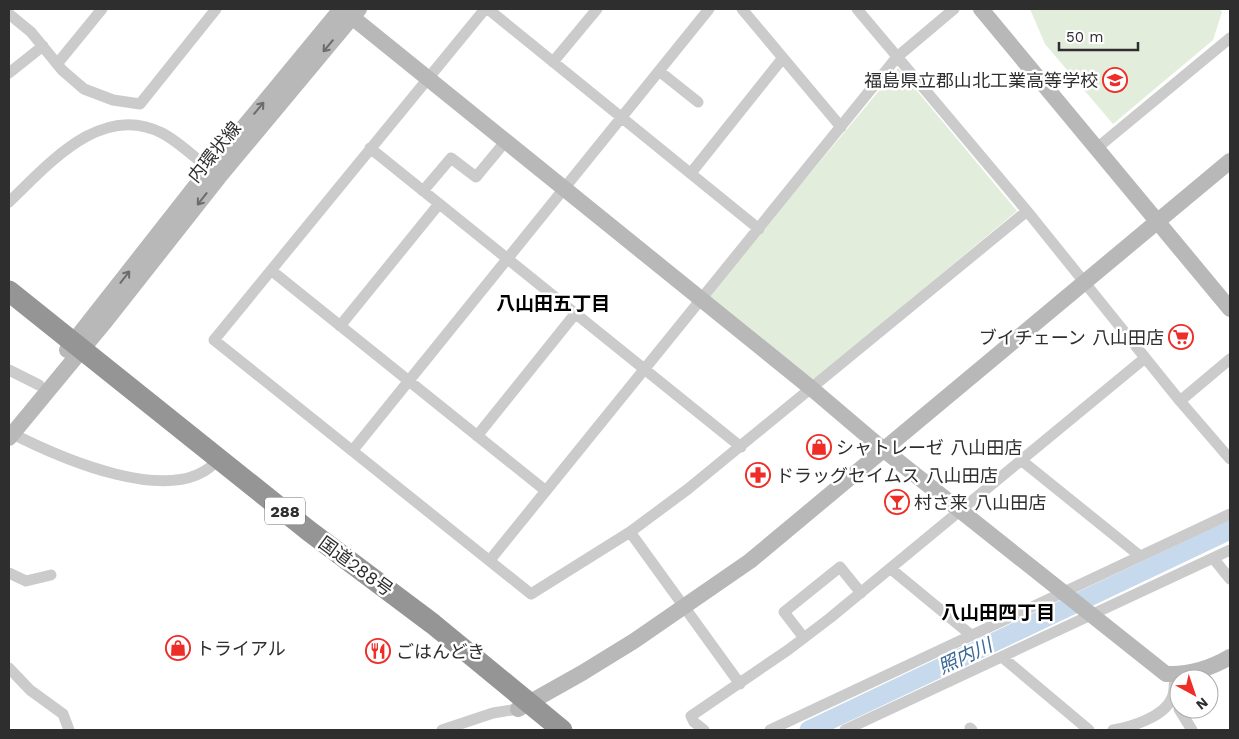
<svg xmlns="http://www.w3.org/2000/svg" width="1239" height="739" viewBox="0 0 1239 739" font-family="'Work Sans','Noto Sans JP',sans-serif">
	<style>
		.green { fill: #e3eddb }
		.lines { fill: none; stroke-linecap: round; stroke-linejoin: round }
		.river { stroke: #c7daed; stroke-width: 19 }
		.street { stroke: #cbcbcb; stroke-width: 11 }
		.secondary { stroke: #b8b8b8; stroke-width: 16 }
		.highway { stroke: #959595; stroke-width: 21 }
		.oneway { stroke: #6c6c6c }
		.labels { text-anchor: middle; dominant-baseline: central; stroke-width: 5; stroke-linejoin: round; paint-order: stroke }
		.shield { fill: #fff; stroke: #6d6d6d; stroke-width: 1 }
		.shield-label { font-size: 16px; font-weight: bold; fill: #2e2e2e }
		.poi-label { font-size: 18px; fill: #2e2e2e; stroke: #fff; text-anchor: start }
		.street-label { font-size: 18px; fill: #2e2e2e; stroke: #fff }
		.neighbourhood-label { font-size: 19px; font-weight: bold; fill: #000; stroke: #fff }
		.water-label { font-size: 19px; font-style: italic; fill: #386895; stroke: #fff }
	</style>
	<rect width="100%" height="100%" fill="#fff"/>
	<!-- green -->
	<path class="green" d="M 1030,9 L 1219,9 L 1222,12 L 1213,40 L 1113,124 L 1045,44 Z
		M 898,68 L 1017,211 L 814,380 L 707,297 Z"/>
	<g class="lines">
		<!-- river -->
		<path class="river" d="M 809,730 L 1230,530"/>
		<!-- street -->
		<path class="street" d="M 485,9 L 214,340 L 531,594 L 630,532 L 688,489 L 1027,211
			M 488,9 L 759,229
			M 742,9 L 841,127
			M 857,9 L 1027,211 L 1180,401 L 1230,459
			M 9,14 L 31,32 L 62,70 L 84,89 L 113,100 L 140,104 L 216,9
			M 553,62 L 597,9
			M 57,64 L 102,9
			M 659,71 L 698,102
			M 9,73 L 43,46
			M 370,148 L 741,447
			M 1097,148 L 1230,38
			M 691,173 L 782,59
			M 423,191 L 451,158 L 476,177 L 505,142
			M 9,202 C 49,164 101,102 162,133 C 181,143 197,160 214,173
			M 272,271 L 546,491
			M 340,326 L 439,204
			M 9,370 L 39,385
			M 1180,401 L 1230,359
			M 9,432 C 56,456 178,512 219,458
			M 477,436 L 575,314
			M 353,450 L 709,9
			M 1021,460 L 1140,556
			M 630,532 L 740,684
			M 1213,558 L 1230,579
			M 490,560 L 897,57 L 954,9
			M 891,569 L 971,635
			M 9,573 L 26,581 L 51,575
			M 804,638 L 784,612 L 840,567 L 861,593
			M 1002,657 L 1089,730
			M 9,668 L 30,690 L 63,714 L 69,730
			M 1179,709 L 1192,730
			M 970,728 L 972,730
			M 442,730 L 493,713 L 518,709
			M 704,730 L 694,722 L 691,716 L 788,650 L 830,618 L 1145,358
			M 770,730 L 1230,514
			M 845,730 L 1230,550
			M 1113,730 C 1131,727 1164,717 1172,698 C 1175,691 1174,682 1175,674"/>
		<!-- secondary -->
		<path class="secondary" d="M 342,9 L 811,388 L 884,450 L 1166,674 C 1188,675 1211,668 1230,657
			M 981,9 L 1230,309
			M 67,350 L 209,169 L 341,9
			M 9,438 L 104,323 L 219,177 L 359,9
			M 518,709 L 582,673 L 634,641 L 750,561 L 1230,161"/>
		<!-- highway -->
		<path class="highway" d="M 9,291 L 309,531 L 433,624 L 562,730"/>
	</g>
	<!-- one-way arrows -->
	<defs><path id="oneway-shaft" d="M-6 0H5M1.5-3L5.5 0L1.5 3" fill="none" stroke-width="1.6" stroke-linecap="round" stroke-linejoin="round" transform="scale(1.25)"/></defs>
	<g class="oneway">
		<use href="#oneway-shaft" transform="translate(328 46) rotate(130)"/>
		<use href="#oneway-shaft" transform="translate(259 108) rotate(-50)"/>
		<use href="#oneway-shaft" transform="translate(202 199) rotate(128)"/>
		<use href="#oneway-shaft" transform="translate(125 277) rotate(-52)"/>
	</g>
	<!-- icons -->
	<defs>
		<symbol id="school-ring" viewBox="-11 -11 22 22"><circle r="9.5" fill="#fff" stroke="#ee2d28" stroke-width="1.5"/><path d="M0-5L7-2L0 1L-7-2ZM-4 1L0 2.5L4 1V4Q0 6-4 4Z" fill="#ee2d28"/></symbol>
		<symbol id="supermarket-ring" viewBox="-11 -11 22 22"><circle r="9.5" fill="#fff" stroke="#ee2d28" stroke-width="1.5"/><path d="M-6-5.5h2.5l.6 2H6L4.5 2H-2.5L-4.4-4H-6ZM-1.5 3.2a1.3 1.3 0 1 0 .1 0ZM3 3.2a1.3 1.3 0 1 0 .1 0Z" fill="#ee2d28"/></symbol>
		<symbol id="shop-ring" viewBox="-11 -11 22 22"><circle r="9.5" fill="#fff" stroke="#ee2d28" stroke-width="1.5"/><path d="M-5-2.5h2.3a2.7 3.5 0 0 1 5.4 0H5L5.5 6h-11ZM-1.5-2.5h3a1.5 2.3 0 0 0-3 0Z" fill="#ee2d28"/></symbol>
		<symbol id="pharmacy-ring" viewBox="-11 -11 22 22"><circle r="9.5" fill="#fff" stroke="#ee2d28" stroke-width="1.5"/><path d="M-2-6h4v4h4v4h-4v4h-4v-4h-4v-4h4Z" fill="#ee2d28"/></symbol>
		<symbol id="bar-ring" viewBox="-11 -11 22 22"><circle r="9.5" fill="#fff" stroke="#ee2d28" stroke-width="1.5"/><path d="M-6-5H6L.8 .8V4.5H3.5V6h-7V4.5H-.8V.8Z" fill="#ee2d28"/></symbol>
		<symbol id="restaurant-ring" viewBox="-11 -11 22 22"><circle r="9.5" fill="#fff" stroke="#ee2d28" stroke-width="1.5"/><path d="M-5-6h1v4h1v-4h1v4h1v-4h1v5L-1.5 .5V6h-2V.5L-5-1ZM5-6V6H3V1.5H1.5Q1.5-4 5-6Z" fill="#ee2d28"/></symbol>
	</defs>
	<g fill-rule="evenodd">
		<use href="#school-ring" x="1101" y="66" width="28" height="28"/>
		<use href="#supermarket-ring" x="1167" y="323" width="28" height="28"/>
		<use href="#shop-ring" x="805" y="433" width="28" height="28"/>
		<use href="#pharmacy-ring" x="744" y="461" width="28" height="28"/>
		<use href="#bar-ring" x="883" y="488" width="28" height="28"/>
		<use href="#shop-ring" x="164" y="634" width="28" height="28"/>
		<use href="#restaurant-ring" x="364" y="637" width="28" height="28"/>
	</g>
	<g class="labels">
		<!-- shield labels -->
		<rect class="shield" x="265" y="497.5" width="40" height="27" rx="4"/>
		<g class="shield-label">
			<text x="285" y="511">288</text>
		</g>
		<!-- poi labels -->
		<g class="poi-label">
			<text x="1098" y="80" text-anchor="end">福島県立郡山北工業高等学校</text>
			<text x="1164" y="337" text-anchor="end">ブイチェーン 八山田店</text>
			<text x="836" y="447">シャトレーゼ 八山田店</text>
			<text x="776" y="475">ドラッグセイムス 八山田店</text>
			<text x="914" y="502">村さ来 八山田店</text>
			<text x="196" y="648">トライアル</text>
			<text x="396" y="651">ごはんどき</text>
		</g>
		<!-- street labels -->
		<g class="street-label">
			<text transform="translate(214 152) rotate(-51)">内環状線</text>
			<text transform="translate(356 566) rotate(36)">国道288号</text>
		</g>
		<!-- neighbourhood labels -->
		<g class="neighbourhood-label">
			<text x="553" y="303">八山田五丁目</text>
			<text x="998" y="612">八山田四丁目</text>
		</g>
		<!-- water labels -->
		<g class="water-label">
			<text transform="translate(965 656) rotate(-25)">照内川</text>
		</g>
	</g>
	<!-- border -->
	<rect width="1239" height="739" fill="none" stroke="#2e2e2e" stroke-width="20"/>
	<!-- north arrow -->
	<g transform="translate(1194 694) rotate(140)"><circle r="24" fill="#ffffff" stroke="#ababab"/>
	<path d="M0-4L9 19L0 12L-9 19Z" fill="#ee2d28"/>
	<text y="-8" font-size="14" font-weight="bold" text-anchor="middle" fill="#2e2e2e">N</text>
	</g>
	<!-- scale -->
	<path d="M1059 42v8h79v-8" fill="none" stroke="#2e2e2e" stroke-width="2.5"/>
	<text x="1066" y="42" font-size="15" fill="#2e2e2e" stroke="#ffffff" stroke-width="4" paint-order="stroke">50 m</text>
</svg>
